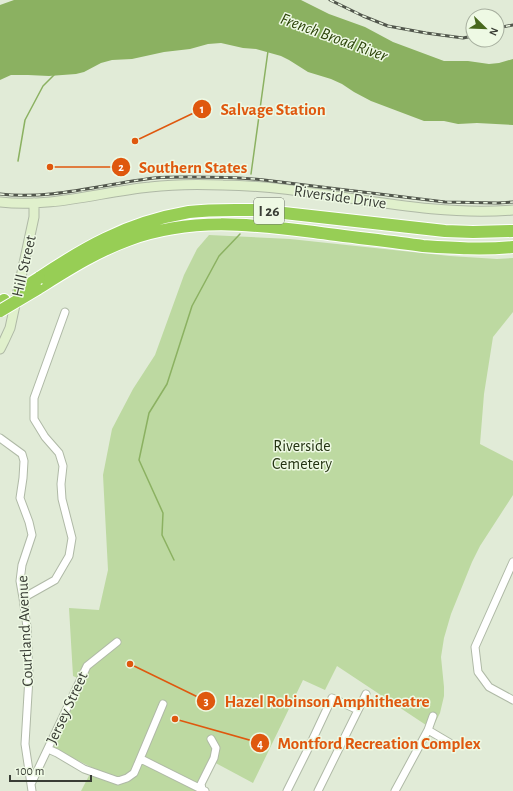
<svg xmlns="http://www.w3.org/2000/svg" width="513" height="791" viewBox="0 0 513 791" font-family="'Alegreya Sans',sans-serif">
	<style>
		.green { fill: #bdd9a1 }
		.water { fill: #8bb161 }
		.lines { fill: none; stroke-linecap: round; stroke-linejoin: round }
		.stream { stroke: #8bb161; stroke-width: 1.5 }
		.street-casing { stroke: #afb9a6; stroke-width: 9 }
		.secondary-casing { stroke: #afb9a6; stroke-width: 11 }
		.highway-casing { stroke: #fff; stroke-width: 14 }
		.street { stroke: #fff; stroke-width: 7 }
		.secondary { stroke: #e0f0cc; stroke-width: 9 }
		.highway { stroke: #97ce55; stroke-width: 12 }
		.rail-casing { stroke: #51564c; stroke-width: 3 }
		.rail { stroke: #eef9e4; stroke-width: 1.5; stroke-dasharray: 4.5; stroke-linecap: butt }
		.highway-bridge-casing { stroke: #fff; stroke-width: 14; stroke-linecap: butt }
		.highway-bridge { stroke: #97ce55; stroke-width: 12 }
		.labels { text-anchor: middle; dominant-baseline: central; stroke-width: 3; stroke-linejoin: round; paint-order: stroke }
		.shield { fill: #eef9e4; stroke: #6f756a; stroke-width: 1 }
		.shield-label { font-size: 15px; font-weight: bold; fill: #393d35 }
		.street-label { font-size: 16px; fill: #393d35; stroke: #eef9e4 }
		.park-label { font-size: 16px; fill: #243312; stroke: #eef9e4 }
		.water-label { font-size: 17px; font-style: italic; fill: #2c4409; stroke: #eef9e4 }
		.leader { fill: none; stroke: #df580e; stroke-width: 1.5 }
		.callout-dot { fill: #df580e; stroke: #eef9e4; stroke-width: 1.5 }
		.mark-label { font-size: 12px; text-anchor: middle; font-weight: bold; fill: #fff }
		.callout-label { font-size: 17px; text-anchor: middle; font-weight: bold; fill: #df580e; stroke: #eef9e4; stroke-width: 3; stroke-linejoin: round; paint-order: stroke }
	</style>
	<rect width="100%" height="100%" fill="#e1ebd7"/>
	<!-- green -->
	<path class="green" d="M 209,235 L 290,239 L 450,256 L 497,259 L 513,258 L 513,312 L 493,337 L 484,394 L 480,444 L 513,461 L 513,495 L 480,546 L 472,562 L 451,614 L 444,638 L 441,657 L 444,687 L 444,696 L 440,713 L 432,729 L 337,666 L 325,690 L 303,680 L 253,783 L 210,760 L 195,791 L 81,791 L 93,768 L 53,748 L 84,681 L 73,676 L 69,608 L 99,610 L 108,570 L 103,475 L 112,429 L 133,389 L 155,355 L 184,275 L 197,249 Z"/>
	<!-- water -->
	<path class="water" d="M 14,0 L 301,0 L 329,14 L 365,27 L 393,42 L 444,61 L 468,61 L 489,64 L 499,63 L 513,59 L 513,125 L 477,123 L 458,124 L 444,121 L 424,121 L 371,101 L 354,92 L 342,84 L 331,79 L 308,72 L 289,60 L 281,56 L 256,49 L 243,48 L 221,43 L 208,44 L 190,49 L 164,52 L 132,59 L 112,60 L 101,63 L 84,72 L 76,74 L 49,76 L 28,75 L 11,75 L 0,80 L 0,5 Z"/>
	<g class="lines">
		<!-- stream -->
		<path class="stream" d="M 18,161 L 25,120 L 43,86 L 54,75
			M 251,174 L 268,51
			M 174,560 L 162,535 L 163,513 L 139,460 L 149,413 L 167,384 L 192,306 L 219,256 L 240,234"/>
		<defs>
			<path id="street" d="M 0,438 L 22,454 L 24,461 L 23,478 L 20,498 L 29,522 L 32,535 L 22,565 L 20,581 L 23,598 L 27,627 L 29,677 L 25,744 L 32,791
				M 513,562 L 475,647 L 478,672 L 489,687 L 513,700
				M 23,598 L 55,580 L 69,556 L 72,538 L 62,499 L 61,484 L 63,466 L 59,453 L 45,437 L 34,419 L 34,398 L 65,312
				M 428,730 L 450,743
				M 48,749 L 57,753 L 84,769 L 118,781 L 127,778 L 134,773 L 137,766 L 163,704
				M 141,759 L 205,791
				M 31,784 L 87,666 L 117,642
				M 201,791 L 202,789 L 201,784 L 214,758 L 216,748 L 211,739
				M 287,791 L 310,745 L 332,698 L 358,710
				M 318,791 L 366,694
				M 395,791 L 428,730 L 433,716"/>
			<path id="secondary" d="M 0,202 C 51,208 100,192 150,187 C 174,184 199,184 223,185 C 320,186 416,218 513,210
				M 0,349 L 4,341 L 10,328 L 34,217 L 34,203"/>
			<path id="highway" d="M 39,278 C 60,264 82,250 105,239 C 131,226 160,217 189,212 C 212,209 235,210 257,210 L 445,231 L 473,232 L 513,231
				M 37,289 C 66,271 95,252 128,240 C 191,217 250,224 314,232 C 350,237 387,241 423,246 C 453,248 483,250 513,247
				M 0,303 L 4,300"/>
		</defs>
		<!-- street casing -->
		<use href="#street" class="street-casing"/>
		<!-- secondary casing -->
		<use href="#secondary" class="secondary-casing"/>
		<!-- highway casing -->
		<use href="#highway" class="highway-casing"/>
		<!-- street -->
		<use href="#street" class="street"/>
		<!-- secondary -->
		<use href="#secondary" class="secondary"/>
		<!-- highway -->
		<use href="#highway" class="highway"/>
		<defs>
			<path id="rail" d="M 330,0 L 363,16 L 388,26 L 426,33 L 463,38 L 473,36
				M 497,28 L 513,25
				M 0,194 C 52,200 103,184 154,178 C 165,177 177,177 188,177 C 213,177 238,177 264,180 L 445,202 L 498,203 L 513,202"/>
		</defs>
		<!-- rail casing -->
		<use href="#rail" class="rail-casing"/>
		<!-- rail -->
		<use href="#rail" class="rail"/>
		<defs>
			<path id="highway-bridge" d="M 20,290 L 39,278
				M 0,311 L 37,289"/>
		</defs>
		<!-- highway-bridge casing -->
		<use href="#highway-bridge" class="highway-bridge-casing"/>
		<!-- highway-bridge -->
		<use href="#highway-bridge" class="highway-bridge"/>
	</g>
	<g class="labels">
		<!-- shield labels -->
		<rect class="shield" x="254" y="198" width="30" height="26" rx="3"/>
		<g class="shield-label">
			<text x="269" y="211">I 26</text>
		</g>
		<!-- street labels -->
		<g class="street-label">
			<text transform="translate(340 197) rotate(8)">Riverside Drive</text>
			<text transform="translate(24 266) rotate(-77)">Hill Street</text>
			<text transform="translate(25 631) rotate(-93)">Courtland Avenue</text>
			<text transform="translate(67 708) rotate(-65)">Jersey Street</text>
		</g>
		<!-- park labels -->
		<g class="park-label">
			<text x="302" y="446">Riverside<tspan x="302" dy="18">Cemetery</tspan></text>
		</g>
		<!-- water labels -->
		<g class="water-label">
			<text transform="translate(334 37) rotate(20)">French Broad River</text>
		</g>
	</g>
	<!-- callouts -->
	<path class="leader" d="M135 141L202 109M50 167L121 167M130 664L206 701M175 719L260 743"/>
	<g class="callout-dot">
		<circle cx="135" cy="141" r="4"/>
		<circle cx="50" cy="167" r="4"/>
		<circle cx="130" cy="664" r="4"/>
		<circle cx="175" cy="719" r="4"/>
		<circle cx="202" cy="109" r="10"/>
		<circle cx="121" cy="167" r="10"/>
		<circle cx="206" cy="701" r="10"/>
		<circle cx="260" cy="743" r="10"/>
	</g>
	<g class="mark-label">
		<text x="202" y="113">1</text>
		<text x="121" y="171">2</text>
		<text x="206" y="705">3</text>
		<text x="260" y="748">4</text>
	</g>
	<g class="callout-label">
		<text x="273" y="115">Salvage Station</text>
		<text x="193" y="173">Southern States</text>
		<text x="327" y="707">Hazel Robinson Amphitheatre</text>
		<text x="379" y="749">Montford Recreation Complex</text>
	</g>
	<!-- north arrow -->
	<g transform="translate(485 28) rotate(113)"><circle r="19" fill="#eef9e4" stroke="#a6ae9e"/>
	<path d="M0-3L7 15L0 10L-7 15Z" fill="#48681d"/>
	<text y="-6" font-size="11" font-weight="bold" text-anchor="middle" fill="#393d35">N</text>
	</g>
	<!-- scale -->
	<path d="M10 775v6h81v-6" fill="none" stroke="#393d35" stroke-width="2"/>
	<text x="16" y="775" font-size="12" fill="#393d35" stroke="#eef9e4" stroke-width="3" paint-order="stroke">100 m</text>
</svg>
